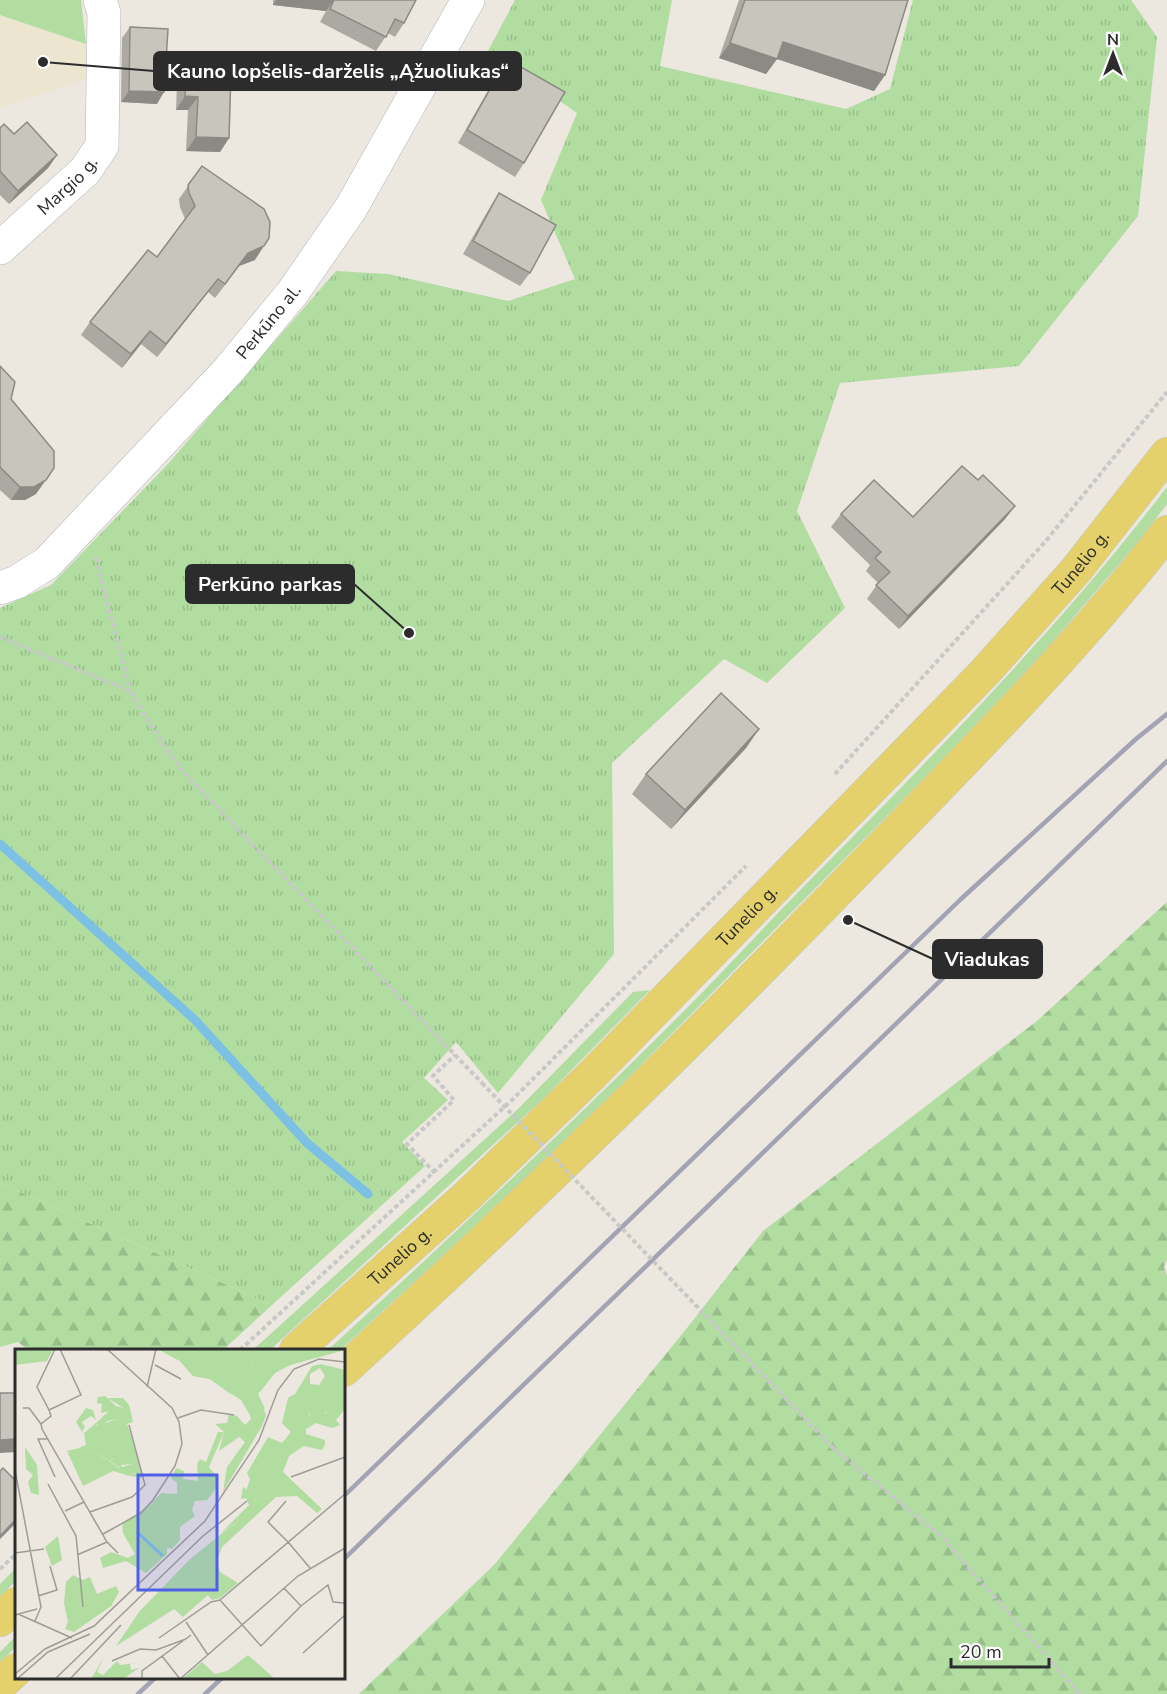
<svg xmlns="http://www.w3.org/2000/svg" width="1167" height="1694" viewBox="0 0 1167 1694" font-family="'Nunito Sans',sans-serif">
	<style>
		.education { fill: #ece5d0 }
		.grass { fill: #b1dda1 }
		.forest { fill: url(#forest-firs) }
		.park { fill: url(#park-tufts) }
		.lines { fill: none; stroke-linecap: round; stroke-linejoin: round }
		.stream { stroke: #7cc0e4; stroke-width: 9 }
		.minor-casing { stroke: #b2b4be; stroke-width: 34 }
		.primary-casing { stroke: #c8c8c8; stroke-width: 34 }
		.path { stroke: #c8c8c8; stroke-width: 4; stroke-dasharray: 4.5 3; stroke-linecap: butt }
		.minor { stroke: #fff; stroke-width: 33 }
		.primary { stroke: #e4d16c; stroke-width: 33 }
		.rail { stroke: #a2a3b4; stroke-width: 4.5 }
		.path-bridge { stroke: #c8c8c8; stroke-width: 4; stroke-dasharray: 4.5 3; stroke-linecap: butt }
		.wall { fill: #aca9a3 }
		.shaded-wall { fill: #8c8a84 }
		.building { fill: #c8c5bd; stroke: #8c8a84; stroke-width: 1.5 }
		.labels { text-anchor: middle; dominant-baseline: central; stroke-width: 4.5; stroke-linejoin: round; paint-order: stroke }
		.street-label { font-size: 18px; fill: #2c2c2c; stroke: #fff }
		.inset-river { fill: none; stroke: #7cc0e4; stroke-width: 3 }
		.inset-road { fill: none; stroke: #9f9c97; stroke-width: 1.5 }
		.view { fill: #4e5fea; fill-opacity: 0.15; stroke: #4e5fea; stroke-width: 3 }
		.inset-edge { fill: none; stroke: #2c2c2c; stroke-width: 3 }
		.leader { fill: none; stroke: #2c2c2c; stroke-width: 2 }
		.callout-dot { fill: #2c2c2c; stroke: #fff; stroke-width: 2 }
		.callout { fill: #2c2c2c; stroke: #2c2c2c; stroke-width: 2 }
		.callout-label { font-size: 20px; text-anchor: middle; font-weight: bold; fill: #fff }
	</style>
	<defs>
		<pattern id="forest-firs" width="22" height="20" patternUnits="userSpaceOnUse" patternTransform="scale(1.5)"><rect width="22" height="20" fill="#b1dda1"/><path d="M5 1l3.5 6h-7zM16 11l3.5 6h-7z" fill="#98be8b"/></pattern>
		<pattern id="park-tufts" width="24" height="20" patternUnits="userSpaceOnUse" patternTransform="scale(1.5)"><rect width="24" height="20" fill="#b1dda1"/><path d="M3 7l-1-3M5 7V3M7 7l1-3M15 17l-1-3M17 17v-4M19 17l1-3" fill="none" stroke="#98be8b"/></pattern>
	</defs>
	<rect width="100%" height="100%" fill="#ece7df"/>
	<!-- education -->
	<path class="education" d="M 0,15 L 86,44 L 85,80 L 0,108 Z"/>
	<!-- grass -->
	<path class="grass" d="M 0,0 L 81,0 L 86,44 L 0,15 Z
		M 1167,487 L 1167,504 L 1143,536 L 1038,659 L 950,752 L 538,1169 L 340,1350 L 328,1350 C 439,1248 550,1144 657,1038 C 709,987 758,933 809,881 C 934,755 1059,628 1167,487 Z
		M 650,990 L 543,1099 L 270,1350 L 253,1350 L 518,1109 L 633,992 Z
		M 16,1568 L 16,1581 L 0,1596 L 0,1584 Z
		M 16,1636 L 16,1647 L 0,1662 L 0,1652 Z"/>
	<!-- forest -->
	<path class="forest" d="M 1167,902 L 1167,1260 L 1164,1267 L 1167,1276 L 1167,1694 L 359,1694 L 495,1564 L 687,1328 L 763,1231 L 1037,1021 Z
		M 0,1183 L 272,1305 L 223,1350 L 28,1350 L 18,1342 L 0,1347 Z"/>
	<!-- park -->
	<path class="park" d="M 515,0 L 672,0 L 660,66 L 846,109 L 890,89 L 913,0 L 1131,0 L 1157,37 L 1138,216 L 1019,366 L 840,383 L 797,511 L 845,608 L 767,683 L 724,659 L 612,763 L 614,954 L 498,1093 L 456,1042 L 424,1078 L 448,1100 L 402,1142 L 425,1166 L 272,1305 L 0,1183 L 0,608 L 51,585 L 167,465 L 336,271 L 388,274 L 508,301 L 575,279 L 541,200 L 577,113 L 488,51 Z"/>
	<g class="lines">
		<!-- stream -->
		<path class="stream" d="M 0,844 L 195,1020 L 307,1143 L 368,1194"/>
		<defs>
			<g id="minor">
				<path id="s1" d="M 0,248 L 85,171 L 102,146 L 104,13 L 100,0"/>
				<path id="s2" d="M 0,588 L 17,582 L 47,563 L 228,371 L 293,292 L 351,208 L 468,0"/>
			</g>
			<g id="primary">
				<path id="s3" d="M 296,1350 L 467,1196 L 593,1074 L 984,673 L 1076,570 L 1167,454"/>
				<path d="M 344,1370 C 526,1204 701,1033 873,855 C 974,751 1078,647 1167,532"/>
				<path d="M 0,1620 L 16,1604"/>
				<path d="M 0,1685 L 16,1670"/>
			</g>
		</defs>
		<!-- minor casing -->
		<use href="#minor" class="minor-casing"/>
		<!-- primary casing -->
		<use href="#primary" class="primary-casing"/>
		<!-- path -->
		<path class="path" d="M 96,558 L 130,690
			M 0,637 L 130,691 L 169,754 L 189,778 L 482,1083
			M 835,774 L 1045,542 L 1167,392
			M 435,1173 L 407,1144 L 454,1100 L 433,1076 L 455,1055
			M 240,1350 L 512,1100 L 746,866
			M 833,1448 L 940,1535 L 1080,1694
			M 0,1569 L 16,1554"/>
		<!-- minor -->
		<use href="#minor" class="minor"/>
		<!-- primary -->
		<use href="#primary" class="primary"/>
		<!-- rail -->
		<path class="rail" d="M 344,1496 L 961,899 L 1136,739 L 1167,714
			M 344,1559 L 1167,761
			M 138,1694 L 155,1678
			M 205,1694 L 222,1678"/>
		<!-- path-bridge -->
		<path class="path-bridge" d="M 482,1083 L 833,1448"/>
	</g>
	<!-- wall -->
	<path class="wall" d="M 273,0 L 416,0 L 404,23 L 395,37 L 388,33 L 376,51 L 320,22 L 326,11 L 273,5 Z
		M 739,0 L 908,0 L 885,75 L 874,91 L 777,59 L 766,74 L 719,58 Z
		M 130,27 L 157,104 L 121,102 L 122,38 Z
		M 507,59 L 524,163 L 515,177 L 458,143 L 498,73 Z
		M 186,70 L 229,138 L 220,152 L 186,151 L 188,110 L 176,110 L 177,84 Z
		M 0,128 L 57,155 L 48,168 L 9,204 L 0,195 Z
		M 202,166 L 255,260 L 239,266 L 215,298 L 208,292 L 157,357 L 141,344 L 122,368 L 81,335 L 90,322 L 157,257 L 185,219 L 180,207 L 179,199 Z
		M 499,193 L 530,273 L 520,286 L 463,254 L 490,207 Z
		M 0,366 L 11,399 L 36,494 L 25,500 L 11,500 L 0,490 Z
		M 978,480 L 1015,506 L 1005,519 L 899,629 L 867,599 L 878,583 L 866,571 L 870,565 L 831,527 L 841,514 L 913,517 Z
		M 759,729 L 746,748 L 671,829 L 632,794 L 646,774 Z"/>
	<!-- shaded-wall -->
	<path class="shaded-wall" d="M 276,0 L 334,0 L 326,11 L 273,5 Z
		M 783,42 L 885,75 L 874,91 L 777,59 L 766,74 L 719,58 L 730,43 Z
		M 129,91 L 164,92 L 157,104 L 121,102 Z
		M 185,96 L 198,97 L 188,110 L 176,110 Z
		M 196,137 L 229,138 L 220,152 L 186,151 Z
		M 57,155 L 48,168 L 9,204 L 18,191 Z
		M 264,246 L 255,260 L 239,266 L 215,298 L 248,253 Z
		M 218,279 L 208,292 L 157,357 L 166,344 Z
		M 150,331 L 141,344 L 122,368 L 131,354 Z
		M 46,480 L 36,494 L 25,500 L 11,500 L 20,487 Z
		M 1015,506 L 1005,519 L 899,629 L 908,616 Z
		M 759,729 L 746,748 L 671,829 L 685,810 Z
		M 16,1439 L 16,1452 L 0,1453 L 0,1440 Z
		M 16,1519 L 16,1523 L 0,1539 L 0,1536 Z"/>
	<!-- building -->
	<path class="building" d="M 334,0 L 416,0 L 404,23 L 395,19 L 386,37 L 330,9 Z
		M 745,0 L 908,0 L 885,75 L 783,42 L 777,59 L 730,43 Z
		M 130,27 L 168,29 L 164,92 L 129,91 Z
		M 507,59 L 565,92 L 524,163 L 467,130 Z
		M 186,70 L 231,72 L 229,138 L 196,137 L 198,97 L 185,96 Z
		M 27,122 L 57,155 L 18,191 L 0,171 L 0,128 L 4,124 L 14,134 Z
		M 202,166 L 264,209 L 270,222 L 269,238 L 264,246 L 248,253 L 225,284 L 218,279 L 166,344 L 150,331 L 131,354 L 90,322 L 148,250 L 157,257 L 195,206 L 189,193 L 188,185 Z
		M 499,193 L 556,225 L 530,273 L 473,241 Z
		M 0,366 L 15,382 L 11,399 L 54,451 L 54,468 L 46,480 L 34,487 L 20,487 L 0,467 Z
		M 962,466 L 978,480 L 983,475 L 1015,506 L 908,616 L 876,585 L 890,572 L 875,558 L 881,552 L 841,514 L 874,480 L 913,517 Z
		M 721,693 L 759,729 L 685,810 L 646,774 Z
		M 0,1393 L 16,1393 L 16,1439 L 0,1440 Z
		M 3,1468 L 16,1481 L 16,1519 L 0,1536 L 0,1471 Z"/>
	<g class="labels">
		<!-- street labels -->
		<g class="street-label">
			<text stroke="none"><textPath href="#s1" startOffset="92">Margio g.</textPath></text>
			<text stroke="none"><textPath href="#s2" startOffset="381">Perkūno al.</textPath></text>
			<text stroke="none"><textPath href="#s3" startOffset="1112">Tunelio g.</textPath></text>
			<text stroke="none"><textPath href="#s3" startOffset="626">Tunelio g.</textPath></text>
			<text stroke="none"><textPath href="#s3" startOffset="140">Tunelio g.</textPath></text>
		</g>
	</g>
	<!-- overview -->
	<g transform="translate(15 1349)">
		<rect width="330" height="330" fill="#ece7df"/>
		<path d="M 221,1 L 238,6 L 237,25 L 243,37 L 240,46 L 212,37 L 206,31 L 205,24 L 210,23 L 208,4 ZM291 57a11 11 0 1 1 22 0a11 11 0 1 1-22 0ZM 90,47 L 101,57 L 110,59 L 86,64 L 87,55 L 82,54 L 83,48 ZM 102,70 L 106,77 L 96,111 L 123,108 L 129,129 L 115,127 L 121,124 L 117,115 L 106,116 L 107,120 L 79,102 L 69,104 L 64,99 L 71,96 L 69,84 L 81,74 L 82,77 ZM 228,138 L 241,147 L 239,160 L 205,185 L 234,156 L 231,149 L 226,150 Z" fill="#b1dda1"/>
		<path d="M 143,0 L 330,0 L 330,1 L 287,10 L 260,24 L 243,45 L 251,66 L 247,77 L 208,143 L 212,118 L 230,93 L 224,88 L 204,102 L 209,83 L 200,75 L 212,74 L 214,65 L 222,67 L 230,76 L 236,70 L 235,66 L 226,51 L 195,30 L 178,27 L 165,12 ZM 221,1 L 238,6 L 237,25 L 243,37 L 240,46 L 212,37 L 206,31 L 205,24 L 210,23 L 208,4 ZM 306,15 L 330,21 L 330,60 L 321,71 L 325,76 L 317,79 L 301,74 L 291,80 L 291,85 L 310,91 L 310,96 L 307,101 L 289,97 L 274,107 L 268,123 L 307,160 L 302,164 L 282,147 L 261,148 L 207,198 L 202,212 L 205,223 L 223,234 L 205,249 L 197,251 L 193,246 L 168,268 L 159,260 L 101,297 L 124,263 L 175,210 L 239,159 L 241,148 L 231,142 L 235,130 L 232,124 L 253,88 L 267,94 L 276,83 L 267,74 L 273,49 L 280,45 L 297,17 ZM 305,19 L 310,27 L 304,36 L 295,35 L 295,25 ZM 304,46 L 313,54 L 311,65 L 294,66 L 291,56 L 295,49 ZM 92,49 L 108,49 L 114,56 L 118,73 L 112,75 L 123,108 L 100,112 L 94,108 L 97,101 L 92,86 L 106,77 L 102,70 L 92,72 L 87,80 L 81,74 L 95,61 L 109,59 ZM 71,59 L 78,61 L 81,71 L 76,67 L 67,73 L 70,78 L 67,83 L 61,73 ZM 10,98 L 22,116 L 24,146 L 16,144 L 13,133 L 18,126 L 11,120 ZM 64,99 L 69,104 L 79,102 L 104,119 L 117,115 L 123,122 L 115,127 L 98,122 L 68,137 L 52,102 ZM 43,187 L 47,211 L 37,217 L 30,198 ZM 96,203 L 113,209 L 120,205 L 141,215 L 131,224 L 111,212 L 88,219 L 85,209 ZM 58,226 L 68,231 L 75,228 L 82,245 L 101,237 L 104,243 L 96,257 L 59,283 L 50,280 L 53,273 L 49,254 L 51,233 ZM 233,306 L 260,330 L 167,330 L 187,313 L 200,325 L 212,322 ZM 89,308 L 82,323 L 88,326 L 102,312 L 105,316 L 120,314 L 115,315 L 116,321 L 124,319 L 108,330 L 76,330 Z" fill="#b1dda1" fill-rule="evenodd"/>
		<path d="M 0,0 L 38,0 L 32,12 L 0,16 ZM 143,0 L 330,0 L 330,1 L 264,19 L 243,45 L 250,60 L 214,44 L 195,30 L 178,27 L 165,12 ZM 221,1 L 238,6 L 237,25 L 243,37 L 240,46 L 212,37 L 206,31 L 205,24 L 210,23 L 208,4 ZM 203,83 L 209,83 L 194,118 L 202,128 L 200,141 L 192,151 L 180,152 L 177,161 L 180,167 L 165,178 L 165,191 L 157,200 L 152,199 L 152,205 L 141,215 L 120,205 L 108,184 L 107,174 L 134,157 L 146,144 L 162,145 L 162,134 L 156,129 L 161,119 L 169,122 L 168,130 L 183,132 L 182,115 L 185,110 L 191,113 Z" fill="#b1dda1" fill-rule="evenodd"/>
		<path class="inset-river" d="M 122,183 L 148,207"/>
		<path class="inset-road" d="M 45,0 L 66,46 L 34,61 L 36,67 L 26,75 L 27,80 L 92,193 L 103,204M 140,16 L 166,30M 132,38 L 141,0M 8,59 L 14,59 L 26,75M 34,61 L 22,38 L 40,0M 163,69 L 186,61 L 219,66M 33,90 L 23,90 L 40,128M 0,121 L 26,258 L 20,272M 276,128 L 330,108M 33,135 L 61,187 L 68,258M 271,152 L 253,173 L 273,193M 50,162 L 69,153M 75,163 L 117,148 L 130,136 L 114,76M 88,185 L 126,164 L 138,151 L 160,117 L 167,95 L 164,73 L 157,59 L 92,0M 273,193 L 295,219M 0,204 L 29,200M 62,206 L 92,193M 23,247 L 42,241 L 35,217M 205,251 L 330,145M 205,251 L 246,297 L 286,257 L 269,239M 286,257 L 313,236 L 318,253 L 330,254M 3,265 L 57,289M 0,266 L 22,260M 171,273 L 193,306M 144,289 L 196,253 L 205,251M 288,304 L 330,266M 147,307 L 165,330M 97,312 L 125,300 L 141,301 L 171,290M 0,325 L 30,300 L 79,277 L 190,172 L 244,91 L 263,41 L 279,20 L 304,10 L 330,13M 2,330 L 33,303 L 75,285M 40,330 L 188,187 L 232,152M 55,330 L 106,276M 127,330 L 127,322 L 176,286M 165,330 L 283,227 L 330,199"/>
		<path class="view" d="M 123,126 L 202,126 L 202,241 L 123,241 Z"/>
		<rect width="330" height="330" class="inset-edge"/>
	</g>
	<!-- callouts -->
	<path class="leader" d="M43 62L154 71M409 633L354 584M848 920L933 959"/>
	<g class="callout-dot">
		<circle cx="43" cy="62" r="6"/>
		<circle cx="409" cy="633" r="6"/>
		<circle cx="848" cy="920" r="6"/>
	</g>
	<g class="callout">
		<rect x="154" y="52" width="367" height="38" rx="6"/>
		<rect x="186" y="565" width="168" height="38" rx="6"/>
		<rect x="933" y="940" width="109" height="38" rx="6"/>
	</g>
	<g class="callout-label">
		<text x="338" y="78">Kauno lopšelis-darželis „Ąžuoliukas“</text>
		<text x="270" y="591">Perkūno parkas</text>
		<text x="987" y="966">Viadukas</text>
	</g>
	<!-- north arrow -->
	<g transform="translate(1113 54)" stroke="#ffffff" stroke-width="4.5" paint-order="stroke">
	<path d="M0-4.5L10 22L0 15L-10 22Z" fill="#2c2c2c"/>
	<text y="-9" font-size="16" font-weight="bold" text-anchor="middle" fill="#2c2c2c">N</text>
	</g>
	<!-- scale -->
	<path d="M951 1658v9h98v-9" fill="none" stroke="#2c2c2c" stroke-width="3"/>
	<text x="960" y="1658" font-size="18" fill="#2c2c2c" stroke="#ffffff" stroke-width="4.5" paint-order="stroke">20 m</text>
</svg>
